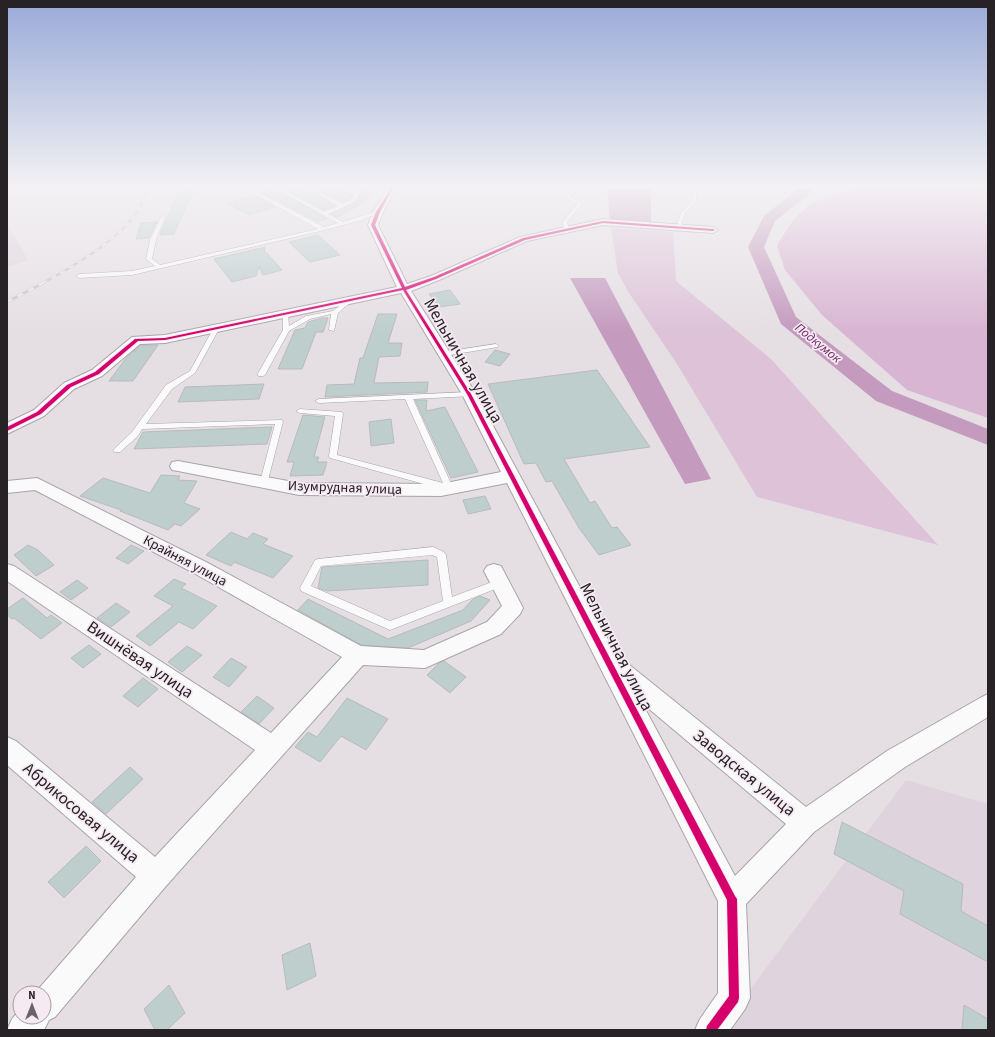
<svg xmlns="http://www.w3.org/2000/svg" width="995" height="1037" viewBox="0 0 995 1037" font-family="'Source Sans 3',sans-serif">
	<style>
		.built { fill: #dfd3dd }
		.green { fill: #ddc2d8 }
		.forest { fill: #d8b5d2 }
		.water { fill: #c49abe }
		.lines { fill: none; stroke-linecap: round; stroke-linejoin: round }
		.river { fill: #c49abe; fill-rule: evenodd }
		.building { fill: #bdcecd; stroke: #bababc }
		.lane-casing { stroke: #a9a4a8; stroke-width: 1 }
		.street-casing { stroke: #a9a4a8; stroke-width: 2 }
		.lane { fill: #fbfafb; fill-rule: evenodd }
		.street { fill: #fbfafb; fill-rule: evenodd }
		.rail-far1-casing { stroke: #c8c6c8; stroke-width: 2.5 }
		.rail-casing { stroke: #c8c6c8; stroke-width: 3 }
		.rail-far1 { stroke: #f5e9f2; stroke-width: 1.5; stroke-dasharray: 5; stroke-linecap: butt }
		.rail { stroke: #f5e9f2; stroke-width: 2; stroke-dasharray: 6; stroke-linecap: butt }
		.cycleway-casing { stroke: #f5e9f2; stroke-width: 2 }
		.cycleway { fill: #d6006c; fill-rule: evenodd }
		.labels { text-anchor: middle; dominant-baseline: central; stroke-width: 3.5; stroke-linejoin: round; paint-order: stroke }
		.far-water-label { font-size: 13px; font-style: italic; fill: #6f2a67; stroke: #f5e9f2 }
		.street-label { font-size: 14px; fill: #272226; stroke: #f5e9f2 }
		.near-street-label { font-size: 17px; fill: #272226; stroke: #f5e9f2 }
	</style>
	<rect width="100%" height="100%" fill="#e5dfe4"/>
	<!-- built -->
	<path class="built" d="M 7,223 L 28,260 L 7,267 Z
		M 906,780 L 988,804 L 988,1030 L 720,1030 Z"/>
	<!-- green -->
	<path class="green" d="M 611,228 L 673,232 L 676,281 L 771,359 L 938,545 L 757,497 L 677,364 L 629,293 L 618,273 Z"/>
	<!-- forest -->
	<path class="forest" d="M 863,188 L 988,188 L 988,418 L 907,390 L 822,315 L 785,270 L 777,246 C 789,225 802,204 827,197 C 839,193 851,192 863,188 Z"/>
	<!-- water -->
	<path class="water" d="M 607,188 L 651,188 L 651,222 L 610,221 Z
		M 570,278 L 605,278 L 711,479 L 685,484 Z"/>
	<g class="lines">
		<!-- river -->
		<path class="river" d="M 799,188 L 812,188 L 807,196 L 775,221 L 764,247 L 796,317 L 892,391 L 988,429 L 988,445 L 876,401 L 781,324 L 748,247 L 764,216 Z"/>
	</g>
	<!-- building -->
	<path class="building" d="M 256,188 L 274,188 L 327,219 L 317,221 L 262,193 L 264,193 Z
		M 283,188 L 308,188 L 335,206 L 324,210 Z
		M 316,188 L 339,188 L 352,197 L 342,202 Z
		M 363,188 L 374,188 L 365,202 L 337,217 L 331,214 L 357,202 Z
		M 193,190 L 174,234 L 160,235 L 179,191 Z
		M 254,195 L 275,207 L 249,215 L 227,203 Z
		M 157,222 L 149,238 L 136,239 L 141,223 Z
		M 318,235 L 340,255 L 310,262 L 289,242 Z
		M 265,247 L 264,250 L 282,270 L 263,275 L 259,267 L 256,276 L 232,282 L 214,259 Z
		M 450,290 L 460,304 L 439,307 L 429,294 Z
		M 378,314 L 397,314 L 388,343 L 402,343 L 400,356 L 379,357 L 374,383 L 428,382 L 427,392 L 325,397 L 327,385 L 354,384 L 360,358 L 363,358 Z
		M 322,318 L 328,318 L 323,332 L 316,332 L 302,369 L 278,369 L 295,330 L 305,328 L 308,322 Z
		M 141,345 L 158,345 L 133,381 L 109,381 L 126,358 Z
		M 495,350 L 510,354 L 500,366 L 485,362 Z
		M 597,370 L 650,447 L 564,459 L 590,503 L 595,501 L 612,528 L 617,527 L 631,545 L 599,555 L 579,528 L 552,481 L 546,482 L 536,463 L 524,464 L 488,384 Z
		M 264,384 L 259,399 L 178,402 L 185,387 Z
		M 415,400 L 427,400 L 426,411 L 445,407 L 478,472 L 451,478 Z
		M 303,415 L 325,417 L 314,457 L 319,457 L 317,462 L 327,462 L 323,475 L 290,476 L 294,462 L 287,462 Z
		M 391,419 L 394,443 L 371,446 L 369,422 Z
		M 272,427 L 267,444 L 134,449 L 143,432 Z
		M 161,475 L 180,476 L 178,480 L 197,481 L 184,503 L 200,509 L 181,526 L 175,524 L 168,530 L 120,511 L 121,510 L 80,496 L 103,478 L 150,493 Z
		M 485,496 L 491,509 L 468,514 L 463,500 Z
		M 231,532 L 247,539 L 253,533 L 268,539 L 263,544 L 293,556 L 273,578 L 234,562 L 231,566 L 206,555 Z
		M 28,545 L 38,550 L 54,565 L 36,576 L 14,555 Z
		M 131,545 L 144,551 L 128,564 L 116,558 Z
		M 428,560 L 428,585 L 327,591 L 318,588 L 322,567 Z
		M 174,579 L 186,584 L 181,588 L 217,606 L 193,629 L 179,622 L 150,646 L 136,636 L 173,606 L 154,596 Z
		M 77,580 L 88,588 L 71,600 L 60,592 Z
		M 480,596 L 490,600 L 471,621 L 408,648 L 361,645 L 298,610 L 308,599 L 388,639 L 463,610 L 472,600 Z
		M 23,598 L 47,618 L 51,615 L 62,623 L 41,639 L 14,618 L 12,619 L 7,615 L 7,609 Z
		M 116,603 L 130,612 L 111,627 L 97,618 Z
		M 89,645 L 101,654 L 83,668 L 71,658 Z
		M 187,646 L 202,655 L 182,672 L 168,662 Z
		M 231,658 L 247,667 L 229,687 L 213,677 Z
		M 444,661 L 466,677 L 450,693 L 427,675 L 439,663 Z
		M 143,678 L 158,689 L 138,707 L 123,696 Z
		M 257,696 L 274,708 L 259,724 L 241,712 Z
		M 347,698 L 388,719 L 366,750 L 341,736 L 320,762 L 295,747 L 308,732 L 317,737 Z
		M 130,767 L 143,779 L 106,814 L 92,802 Z
		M 842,822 L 963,884 L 961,911 L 988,926 L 988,962 L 900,914 L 904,891 L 834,854 Z
		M 86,846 L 101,861 L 64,898 L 48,882 Z
		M 310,943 L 316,976 L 287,990 L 282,955 Z
		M 169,985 L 185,1013 L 167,1030 L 155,1030 L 144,1009 Z
		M 964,1005 L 988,1019 L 988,1030 L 962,1030 Z"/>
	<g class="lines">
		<defs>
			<path id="lane" d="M 244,188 L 249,188 L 324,227 L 338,223 L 275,188 L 280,188 L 324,212 L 338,206 L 309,188 L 314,188 L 342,204 L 352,199 L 354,196 L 340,188 L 345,188 L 355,193 L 358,188 L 362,188 L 356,201 L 328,214 L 343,222 L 376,211 L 380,212 L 362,220 L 325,230 L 132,275 L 79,278 L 76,276 L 79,274 L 132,271 L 155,266 L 146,259 L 150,240 L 161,217 L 163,216 L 165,217 L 156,240 L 152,259 L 160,265 L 318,229 Z
				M 571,188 L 575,188 L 571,197 L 582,204 L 567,222 L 570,231 L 567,233 L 564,231 L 563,222 L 577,204 L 567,198 Z
				M 692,188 L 696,188 L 696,201 L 685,213 L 680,228 L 676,228 L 681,213 L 692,201 Z
				M 347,300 L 352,301 L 338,313 L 334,331 L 329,330 L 331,314 L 310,319 L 289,331 L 265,375 L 263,376 L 259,376 L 257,375 L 283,330 L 283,313 L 288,314 L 289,326 L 306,316 L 333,311 Z
				M 216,327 L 219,329 L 195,373 L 172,389 L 146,424 L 282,420 L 283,422 L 267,484 L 261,484 L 260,482 L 275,424 L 142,429 L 138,436 L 120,452 L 114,452 L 113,450 L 132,432 L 166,385 L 190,371 L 213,329 Z
				M 496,344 L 499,346 L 498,347 L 444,356 L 441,354 L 444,352 Z
				M 469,392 L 473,394 L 472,396 L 413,399 L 453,488 L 449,491 L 330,458 L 329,456 L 335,416 L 300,413 L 296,411 L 300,409 L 342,412 L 343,414 L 337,455 L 443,483 L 405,399 L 319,403 L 315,401 L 319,399 Z
				M 433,547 L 444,552 L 446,555 L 452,597 L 500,579 L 503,580 L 505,583 L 503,586 L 390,630 L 301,591 L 300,588 L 315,560 L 318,559 ZM 432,555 L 437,557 L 443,601 L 390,621 L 311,586 L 321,566 Z"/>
			<path id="street" d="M 388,188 L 396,188 L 383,212 L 378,225 L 407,284 L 431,276 L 520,237 L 603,219 L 713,227 L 718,230 L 713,233 L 603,225 L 527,241 L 439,280 L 411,291 L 476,394 L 618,658 L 622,659 L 806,807 L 887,751 L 980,698 L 988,694 L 988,717 L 905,767 L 814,832 L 746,904 L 750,998 L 745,1009 L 730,1030 L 695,1030 L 700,1019 L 718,993 L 718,901 L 507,483 L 441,496 L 299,495 L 178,471 L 172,470 L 170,466 L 172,462 L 178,461 L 299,483 L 441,484 L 501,472 L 462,394 L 401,293 L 165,343 L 140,344 L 102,376 L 74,389 L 44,416 L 7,434 L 7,423 L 34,410 L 64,383 L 92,370 L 132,337 L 165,335 L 397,287 L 368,225 L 373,212 ZM 642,703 L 786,824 L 735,876 Z
				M 37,478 L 206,562 L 361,646 L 424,650 L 487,622 L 502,606 L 484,571 L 487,566 L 494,564 L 501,566 L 523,608 L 520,614 L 501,634 L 425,668 L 363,665 L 166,886 L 55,1017 L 49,1020 L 44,1030 L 7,1030 L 12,1019 L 20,1009 L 20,1017 L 44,1017 L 44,993 L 35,993 L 136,877 L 7,765 L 7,737 L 16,741 L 155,857 L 255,750 L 7,581 L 7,564 L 14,566 L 271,733 L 342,657 L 192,572 L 35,490 L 7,493 L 7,481 Z"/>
		</defs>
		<!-- lane casing -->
		<use href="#lane" class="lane-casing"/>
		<!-- street casing -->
		<use href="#street" class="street-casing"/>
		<!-- lane -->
		<use href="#lane" class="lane"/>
		<!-- street -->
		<use href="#street" class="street"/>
		<defs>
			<path id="rail-far1" d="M 43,283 C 74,266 125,237 141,205 C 144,200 146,194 148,188"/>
			<path id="rail" d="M 7,302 L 45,282"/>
		</defs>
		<!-- rail-far1 casing -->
		<use href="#rail-far1" class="rail-far1-casing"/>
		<!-- rail casing -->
		<use href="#rail" class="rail-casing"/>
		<!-- rail-far1 -->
		<use href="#rail-far1" class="rail-far1"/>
		<!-- rail -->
		<use href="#rail" class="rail"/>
		<defs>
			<path id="cycleway" d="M 391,188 L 393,188 L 380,212 L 375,225 L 405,287 L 434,277 L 523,238 L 603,221 L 713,229 L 715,230 L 713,231 L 603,223 L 525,240 L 436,279 L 406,290 L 471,394 L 735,896 L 737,899 L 739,998 L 738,1002 L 717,1030 L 706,1030 L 707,1026 L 729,996 L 727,900 L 467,394 L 403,290 L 165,340 L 138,341 L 99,374 L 71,387 L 41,414 L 7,431 L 7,427 L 37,412 L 67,385 L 95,372 L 135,339 L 165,338 L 402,288 L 371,225 L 376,212 Z"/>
		</defs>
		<!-- cycleway casing -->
		<use href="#cycleway" class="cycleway-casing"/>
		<!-- cycleway -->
		<use href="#cycleway" class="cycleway"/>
	</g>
	<!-- sky -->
	<linearGradient id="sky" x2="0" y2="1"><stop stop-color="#99aad7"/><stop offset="0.56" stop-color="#f3f1f3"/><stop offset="1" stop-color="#f3f1f3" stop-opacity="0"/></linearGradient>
	<rect width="995" height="333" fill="url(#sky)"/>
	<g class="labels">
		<!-- far-water labels -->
		<g class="far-water-label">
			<text transform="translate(818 343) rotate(39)">Подкумок</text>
		</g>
		<!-- street labels -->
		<g class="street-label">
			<text transform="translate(345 488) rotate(2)">Изумрудная улица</text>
			<text transform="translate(185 561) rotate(28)">Крайняя улица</text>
		</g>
		<!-- near-street labels -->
		<g class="near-street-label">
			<text transform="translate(463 361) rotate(60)">Мельничная улица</text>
			<text transform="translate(616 647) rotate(63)">Мельничная улица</text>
			<text transform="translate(140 660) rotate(34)">Вишнёвая улица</text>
			<text transform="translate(744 773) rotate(39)">Заводская улица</text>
			<text transform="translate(81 813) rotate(40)">Абрикосовая улица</text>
		</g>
	</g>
	<!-- border -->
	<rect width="995" height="1037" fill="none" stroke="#272226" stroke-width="16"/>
	<!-- north arrow -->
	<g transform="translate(32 1005)"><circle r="19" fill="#f5e9f2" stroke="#a399a0"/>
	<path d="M0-3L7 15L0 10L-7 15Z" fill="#6a6468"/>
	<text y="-6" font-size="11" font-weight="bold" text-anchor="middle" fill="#272226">N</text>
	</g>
</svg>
